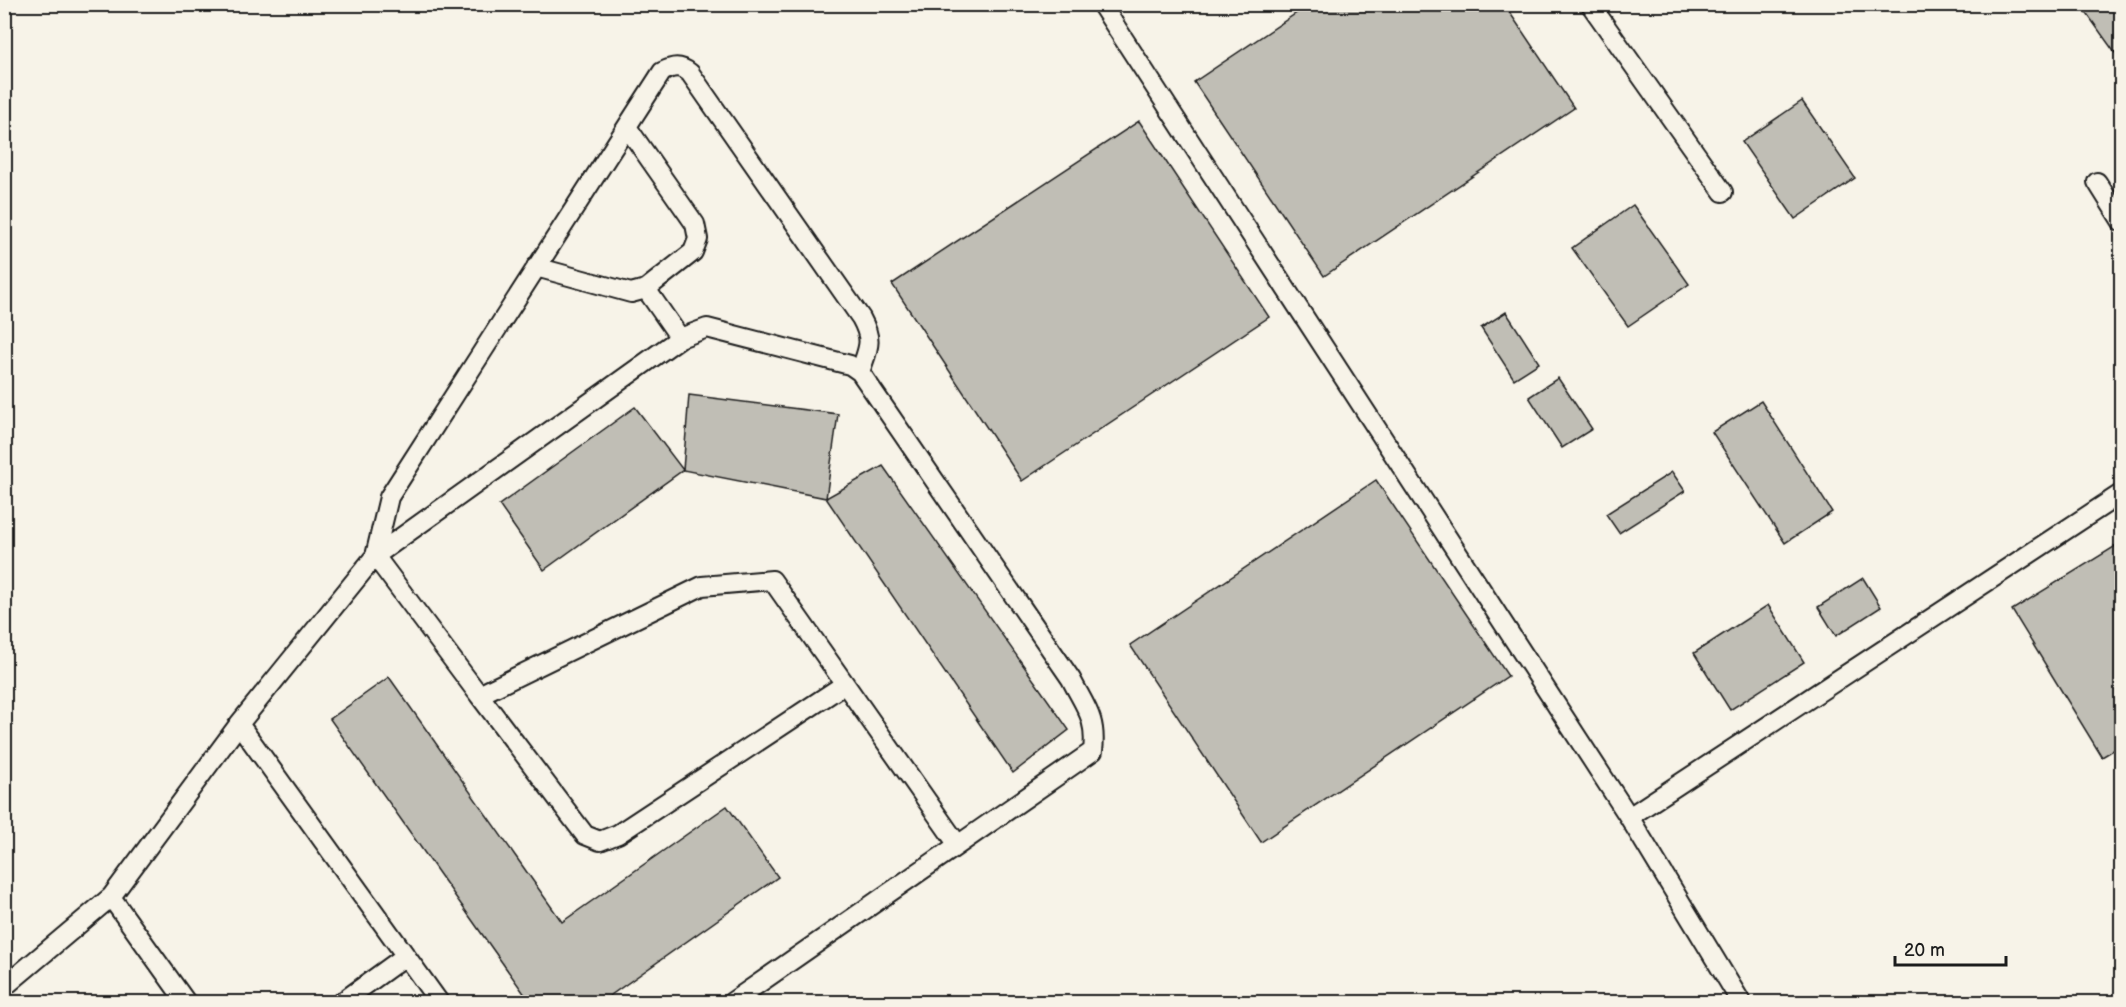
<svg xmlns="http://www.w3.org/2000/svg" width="2126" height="1007" viewBox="0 0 2126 1007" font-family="'Balsamiq Sans',sans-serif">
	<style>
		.building { fill: #c0beb5; stroke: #1c1c1c; stroke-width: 1.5 }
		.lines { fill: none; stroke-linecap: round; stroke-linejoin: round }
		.lane-casing { stroke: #1c1c1c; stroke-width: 22 }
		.lane { stroke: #f7f3e8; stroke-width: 18 }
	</style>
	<rect width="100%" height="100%" fill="#f7f3e8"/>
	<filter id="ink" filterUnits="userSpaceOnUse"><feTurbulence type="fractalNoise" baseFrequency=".0167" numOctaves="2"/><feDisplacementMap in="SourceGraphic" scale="12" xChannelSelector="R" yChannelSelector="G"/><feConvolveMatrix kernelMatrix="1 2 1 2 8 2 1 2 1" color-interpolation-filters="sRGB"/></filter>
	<g filter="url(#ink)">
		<!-- building -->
		<path class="building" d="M 1310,4 L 1504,4 L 1574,108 L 1324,276 L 1194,82 Z
			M 2080,4 L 2122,4 L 2122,48 L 2115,53 Z
			M 1802,101 L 1855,178 L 1795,219 L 1742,142 Z
			M 1139,121 L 1269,317 L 1022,481 L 892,284 Z
			M 1633,205 L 1689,284 L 1628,326 L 1572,248 Z
			M 1506,312 L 1539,363 L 1514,379 L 1481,328 Z
			M 1558,378 L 1592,429 L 1562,448 L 1529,397 Z
			M 689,395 L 838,414 L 826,498 L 683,470 Z
			M 1761,401 L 1832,512 L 1785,543 L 1712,432 Z
			M 635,407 L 683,470 L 544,570 L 499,505 Z
			M 883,466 L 1069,730 L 1013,773 L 826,498 Z
			M 1672,472 L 1685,491 L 1619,533 L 1606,514 Z
			M 1376,480 L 1508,676 L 1261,842 L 1130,645 Z
			M 2122,542 L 2122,745 L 2102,757 L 2012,610 Z
			M 1863,578 L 1881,607 L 1836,636 L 1818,607 Z
			M 1768,605 L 1804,662 L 1730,710 L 1694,653 Z
			M 389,677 L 562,922 L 727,806 L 778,877 L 601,1002 L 530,1002 L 330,719 Z"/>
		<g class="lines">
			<defs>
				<path id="lane" d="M 1101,4 L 1629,817 L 1741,1002
					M 1590,4 L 1723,192
					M 2097,182 L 2122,222
					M 536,267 L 631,293 L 646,289 L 693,252 L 698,239 L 695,224 L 627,127
					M 646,289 L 680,338
					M 845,684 L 618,834 L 600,841 L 585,835 L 479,695 L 702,586 L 772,580 L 958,845
					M 479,695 L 375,556 L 389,497 L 662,72 C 673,66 680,65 690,73 L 861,318 C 874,342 868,348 860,372
					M 1629,817 L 2122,493
					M 111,897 L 239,724
					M 4,987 L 111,897 L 186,1002
					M 342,1002 L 404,957
					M 439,1002 L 239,724 L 375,556 L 680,338 L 707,328 L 850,365 L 860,372 L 1071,679 C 1085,707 1097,718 1093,751 L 732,1002"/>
			</defs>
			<!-- lane casing -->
			<use href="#lane" class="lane-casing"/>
			<!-- lane -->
			<use href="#lane" class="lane"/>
		</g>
	</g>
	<!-- margin -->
	<rect width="2126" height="1007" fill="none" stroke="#f7f3e8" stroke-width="24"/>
	<rect x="12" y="12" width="2102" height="983" fill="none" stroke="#1c1c1c" stroke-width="2" filter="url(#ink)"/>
	<!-- scale -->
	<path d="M1895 956v9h111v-9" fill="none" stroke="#1c1c1c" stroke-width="3"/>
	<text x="1904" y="956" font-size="18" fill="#1c1c1c" stroke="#f7f3e8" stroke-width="4.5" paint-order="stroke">20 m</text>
</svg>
